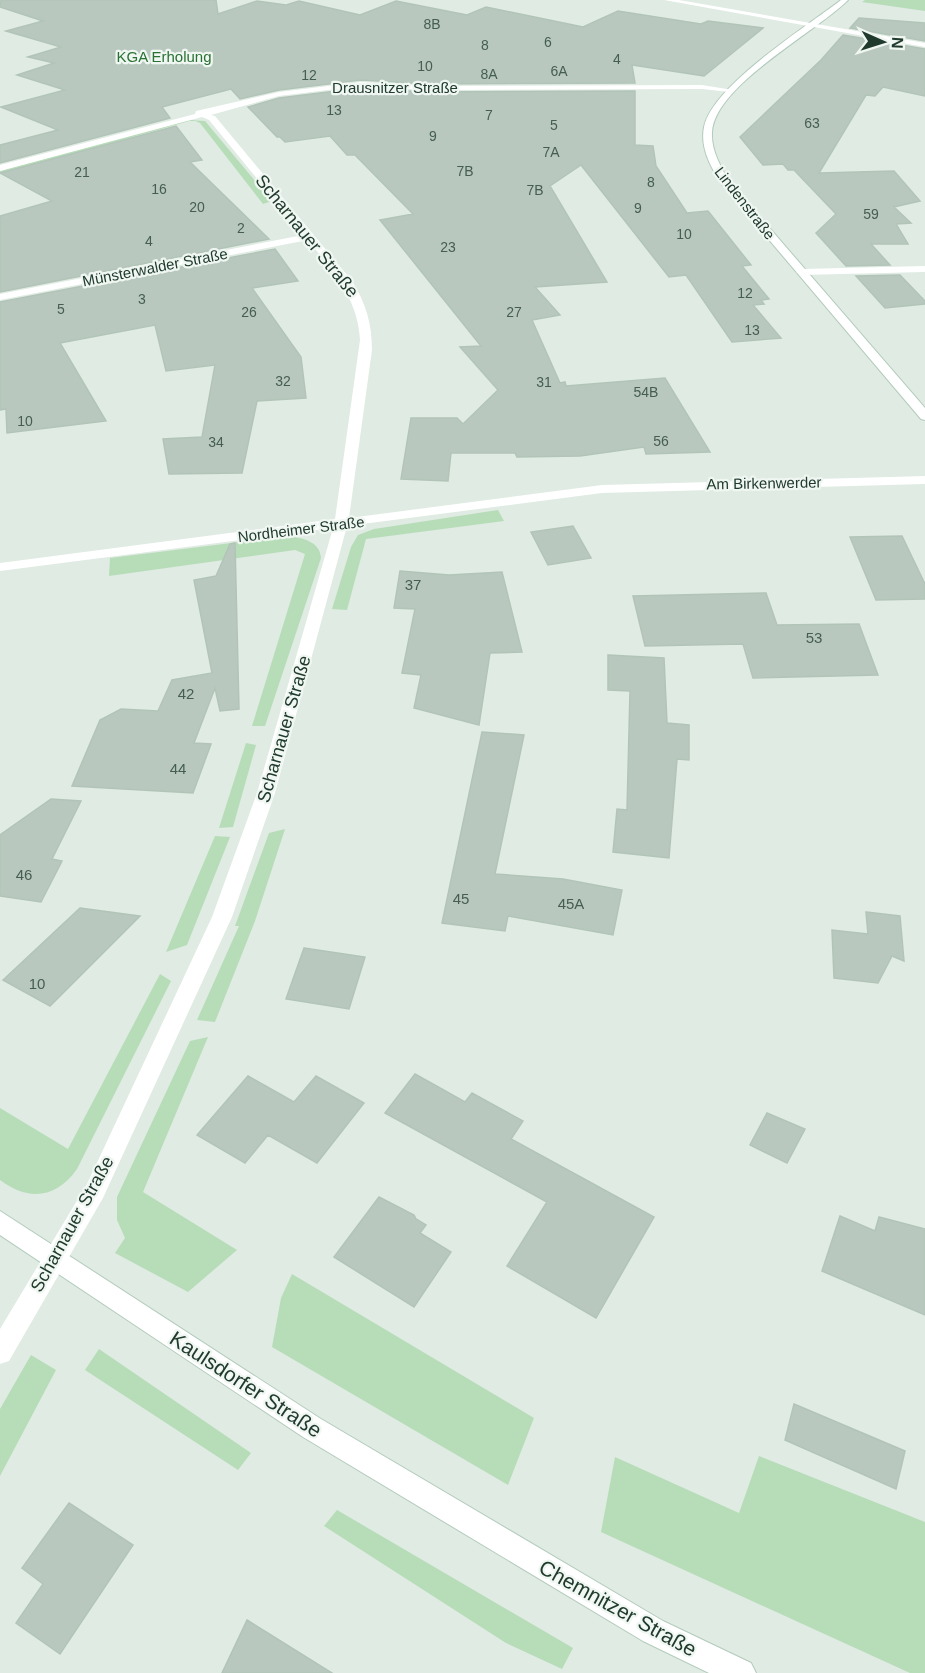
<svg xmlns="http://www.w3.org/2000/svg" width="925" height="1673" viewBox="0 0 925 1673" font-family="Helvetica,sans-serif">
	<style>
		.green { fill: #b7ddb8 }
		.building { fill: #b8c8be; stroke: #b2c4b8; stroke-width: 1.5 }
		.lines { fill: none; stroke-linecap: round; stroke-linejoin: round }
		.secondary-casing { stroke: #b2cbbc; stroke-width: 2 }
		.street { fill: #fff; fill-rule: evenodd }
		.secondary { fill: #fff; fill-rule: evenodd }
		.labels { text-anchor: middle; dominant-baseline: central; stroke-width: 4.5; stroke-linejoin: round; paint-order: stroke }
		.far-number-label { font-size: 14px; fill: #465e51 }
		.far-park-label { font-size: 15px; fill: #2a7234; stroke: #f0f7f2 }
		.far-street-label { font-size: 15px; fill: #203b2d; stroke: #f0f7f2 }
		.number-label { font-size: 15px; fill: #465e51 }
		.street-label { font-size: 18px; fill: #203b2d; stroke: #f0f7f2 }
		.near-street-label { font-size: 21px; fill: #203b2d; stroke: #f0f7f2 }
	</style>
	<rect width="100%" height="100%" fill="#dfebe3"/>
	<!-- green -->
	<path class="green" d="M 865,0 L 925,0 L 925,11 L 862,2 Z
		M 186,120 L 205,121 L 272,201 L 263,204 L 200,123 L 193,120 L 0,174 L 0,171 Z
		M 498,510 L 504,521 L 366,539 L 347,610 L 332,609 L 351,547 L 358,535 L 374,529 Z
		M 288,536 C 302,538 320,541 321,558 L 265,726 L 252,726 L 305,554 L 295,550 L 109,576 L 110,558 Z
		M 246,743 L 256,745 L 233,827 L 219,828 Z
		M 285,829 L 255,921 L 215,1022 L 197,1020 L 239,926 L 235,926 L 269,833 Z
		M 215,836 L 230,837 L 187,945 L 166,952 Z
		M 160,974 L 171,981 L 77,1169 C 56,1199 28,1201 0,1180 L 0,1108 L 68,1149 Z
		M 208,1037 L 143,1192 L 237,1250 L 188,1292 L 115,1253 L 125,1238 L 117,1220 L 117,1197 L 190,1041 Z
		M 292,1274 L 534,1418 L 508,1485 L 272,1347 L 281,1298 Z
		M 99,1349 L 251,1453 L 238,1470 L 85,1370 Z
		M 31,1355 L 56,1370 L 0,1476 L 0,1409 Z
		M 759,1456 L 925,1522 L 925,1673 L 910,1673 L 601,1532 L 615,1457 L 739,1513 Z
		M 337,1510 L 573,1648 L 562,1669 L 506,1643 L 324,1526 Z"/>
	<!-- building -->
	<path class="building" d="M 1,0 L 216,0 L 218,14 L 257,1 L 286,5 L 299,1 L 360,15 L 396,1 L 467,15 L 486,7 L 583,27 L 618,11 L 701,24 L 708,21 L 763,28 L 704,76 L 632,65 L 635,83 L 426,84 L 361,80 L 279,90 L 240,99 L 231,89 L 162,107 L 170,118 L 0,163 L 0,145 L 58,130 L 1,107 L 65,90 L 17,75 L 54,63 L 28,57 L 61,47 L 6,31 L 43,21 L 0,7 Z
		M 859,18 L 925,23 L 925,41 L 850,28 Z
		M 843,35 L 925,49 L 925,96 L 883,87 L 875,96 L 866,95 L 819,173 L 894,171 L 920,201 L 894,207 L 911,223 L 896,224 L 908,244 L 871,244 L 890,265 L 846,266 L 816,233 L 836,214 L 794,170 L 788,170 L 783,164 L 763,165 L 740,137 L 821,60 Z
		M 361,88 L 426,92 L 635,91 L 635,145 L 653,146 L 656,166 L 687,213 L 708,211 L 751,265 L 742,266 L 769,299 L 761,300 L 764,304 L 753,305 L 781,338 L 732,342 L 686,275 L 669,277 L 581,165 L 550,186 L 607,282 L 535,287 L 560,315 L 532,320 L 560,383 L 565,382 L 566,386 L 665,378 L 710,452 L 646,454 L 644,447 L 580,456 L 517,457 L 515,453 L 451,453 L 448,481 L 401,479 L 411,418 L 457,418 L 463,424 L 498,390 L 460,347 L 481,346 L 380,220 L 413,214 L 355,155 L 347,155 L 330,136 L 285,142 L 280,137 L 277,137 L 248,107 L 279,98 Z
		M 176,126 L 202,160 L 190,162 L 269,239 L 0,292 L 0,216 L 52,201 L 0,173 Z
		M 275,249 L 298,281 L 252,288 L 301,357 L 306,398 L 257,401 L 242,473 L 169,474 L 163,439 L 202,437 L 215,365 L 166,371 L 155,325 L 60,343 L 106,421 L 7,433 L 6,409 L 0,410 L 0,302 Z
		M 900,275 L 925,301 L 925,304 L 885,308 L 856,276 Z
		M 573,526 L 591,558 L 548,565 L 531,532 Z
		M 902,536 L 925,584 L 925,599 L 876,600 L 850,537 Z
		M 235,543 L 239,709 L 220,711 L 215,688 L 194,743 L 211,744 L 193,793 L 72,786 L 100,720 L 121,709 L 158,711 L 172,680 L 212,673 L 194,580 L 216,576 L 230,544 Z
		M 400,571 L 449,575 L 502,572 L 522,652 L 490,653 L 479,725 L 414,708 L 421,675 L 402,673 L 415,609 L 394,608 Z
		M 766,593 L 777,625 L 859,624 L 878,675 L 753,678 L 743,644 L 645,646 L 633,596 Z
		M 608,655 L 664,658 L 667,723 L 689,725 L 689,760 L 677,759 L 669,858 L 613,852 L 617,809 L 627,810 L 630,691 L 608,690 Z
		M 482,732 L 524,735 L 495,874 L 563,879 L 622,890 L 613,935 L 508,916 L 505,931 L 442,923 Z
		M 51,799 L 81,801 L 52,859 L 62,861 L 41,902 L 0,896 L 0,835 Z
		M 80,908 L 140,916 L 50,1006 L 3,980 Z
		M 866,912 L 900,916 L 904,961 L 892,956 L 878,983 L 834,978 L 832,930 L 868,934 Z
		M 304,948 L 365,957 L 349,1009 L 286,999 Z
		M 415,1074 L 465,1102 L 472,1093 L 523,1121 L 511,1139 L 654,1217 L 596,1318 L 507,1266 L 547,1202 L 385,1113 Z
		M 248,1076 L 294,1102 L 316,1076 L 364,1103 L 317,1163 L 268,1135 L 245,1163 L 197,1135 Z
		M 767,1113 L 805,1129 L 787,1163 L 750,1145 Z
		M 379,1197 L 414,1215 L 416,1219 L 426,1225 L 420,1233 L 451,1252 L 414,1307 L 334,1257 Z
		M 840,1216 L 875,1231 L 879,1217 L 925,1229 L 925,1315 L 822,1271 Z
		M 794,1404 L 905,1451 L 896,1489 L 785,1440 Z
		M 69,1503 L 133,1545 L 60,1654 L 16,1623 L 43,1584 L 22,1568 Z
		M 247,1620 L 332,1673 L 222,1673 Z"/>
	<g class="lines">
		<defs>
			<path id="secondary" d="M 841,0 L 848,0 C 815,33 715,85 712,132 C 711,150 720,165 728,180 L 925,408 L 925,420 L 921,419 L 721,183 C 710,166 700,147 704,127 C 712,86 806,27 841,0 Z
				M 0,1211 L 321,1419 L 663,1621 L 751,1663 L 756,1673 L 709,1673 L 643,1641 L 303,1437 L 0,1235 Z"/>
		</defs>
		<!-- secondary casing -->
		<use href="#secondary" class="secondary-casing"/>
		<!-- street -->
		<path class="street" d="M 664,0 L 679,0 L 925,43 L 925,47 Z
			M 361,82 L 426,86 L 702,85 L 733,90 L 729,92 L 702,89 L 426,90 L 361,86 L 279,96 L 211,115 L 215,116 L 352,281 C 366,303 372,324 372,350 L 349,518 L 602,485 L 925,476 L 925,484 L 602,493 L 347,526 L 275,793 L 232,917 L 103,1198 L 9,1361 L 0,1364 L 0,1329 L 87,1184 L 212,917 L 257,793 L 333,528 L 0,571 L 0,563 L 335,519 L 360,340 C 358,298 333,272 308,240 L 0,300 L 0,294 L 303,235 L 209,120 L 202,117 L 0,171 L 0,165 L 195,114 L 196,111 L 279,92 Z
			M 925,266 L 925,272 L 801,275 L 796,272 L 801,269 Z"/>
		<!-- secondary -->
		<use href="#secondary" class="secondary"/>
	</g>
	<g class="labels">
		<!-- far-number labels -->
		<g class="far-number-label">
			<text x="432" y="24">8B</text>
			<text x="548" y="42">6</text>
			<text x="485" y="45">8</text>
			<text x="617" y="59">4</text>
			<text x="425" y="66">10</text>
			<text x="559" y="71">6A</text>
			<text x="489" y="74">8A</text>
			<text x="309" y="75">12</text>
			<text x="334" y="110">13</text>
			<text x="489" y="115">7</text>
			<text x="812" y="123">63</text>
			<text x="554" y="125">5</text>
			<text x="433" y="136">9</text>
			<text x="551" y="152">7A</text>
			<text x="465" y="171">7B</text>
			<text x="82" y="172">21</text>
			<text x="651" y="182">8</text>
			<text x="159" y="189">16</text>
			<text x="535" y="190">7B</text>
			<text x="197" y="207">20</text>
			<text x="638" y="208">9</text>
			<text x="871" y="214">59</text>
			<text x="241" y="228">2</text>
			<text x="684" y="234">10</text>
			<text x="149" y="241">4</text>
			<text x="448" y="247">23</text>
			<text x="745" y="293">12</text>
			<text x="142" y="299">3</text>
			<text x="61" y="309">5</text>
			<text x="249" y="312">26</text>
			<text x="514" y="312">27</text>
			<text x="752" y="330">13</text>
			<text x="283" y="381">32</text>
			<text x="544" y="382">31</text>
			<text x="646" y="392">54B</text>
			<text x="25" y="421">10</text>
			<text x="661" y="441">56</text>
			<text x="216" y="442">34</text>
		</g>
		<!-- far-park labels -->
		<g class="far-park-label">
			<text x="164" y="56">KGA Erholung</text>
		</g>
		<!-- far-street labels -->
		<g class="far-street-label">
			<text x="395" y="87">Drausnitzer Straße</text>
			<text transform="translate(745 203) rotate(52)">Lindenstraße</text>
			<text transform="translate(155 267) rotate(-11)">Münsterwalder Straße</text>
			<text transform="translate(764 483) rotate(-1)">Am Birkenwerder</text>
			<text transform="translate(301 529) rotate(-7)">Nordheimer Straße</text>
		</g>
		<!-- number labels -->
		<g class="number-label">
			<text x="413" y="584">37</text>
			<text x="814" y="637">53</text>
			<text x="186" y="693">42</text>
			<text x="178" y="768">44</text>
			<text x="24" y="874">46</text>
			<text x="461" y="898">45</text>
			<text x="571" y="903">45A</text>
			<text x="37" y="983">10</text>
		</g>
		<!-- street labels -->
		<g class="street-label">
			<text transform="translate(307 236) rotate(51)">Scharnauer Straße</text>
			<text transform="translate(284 729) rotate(-74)">Scharnauer Straße</text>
			<text transform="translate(72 1224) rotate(-61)">Scharnauer Straße</text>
		</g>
		<!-- near-street labels -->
		<g class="near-street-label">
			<text transform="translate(246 1384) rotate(33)">Kaulsdorfer Straße</text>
			<text transform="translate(618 1608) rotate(29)">Chemnitzer Straße</text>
		</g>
	</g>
	<!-- north arrow -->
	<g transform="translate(883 42) rotate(93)" stroke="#f0f7f2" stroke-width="4.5" paint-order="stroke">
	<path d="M0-4.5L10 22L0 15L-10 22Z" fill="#203b2d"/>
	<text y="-9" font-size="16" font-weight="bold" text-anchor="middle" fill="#203b2d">N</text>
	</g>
</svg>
